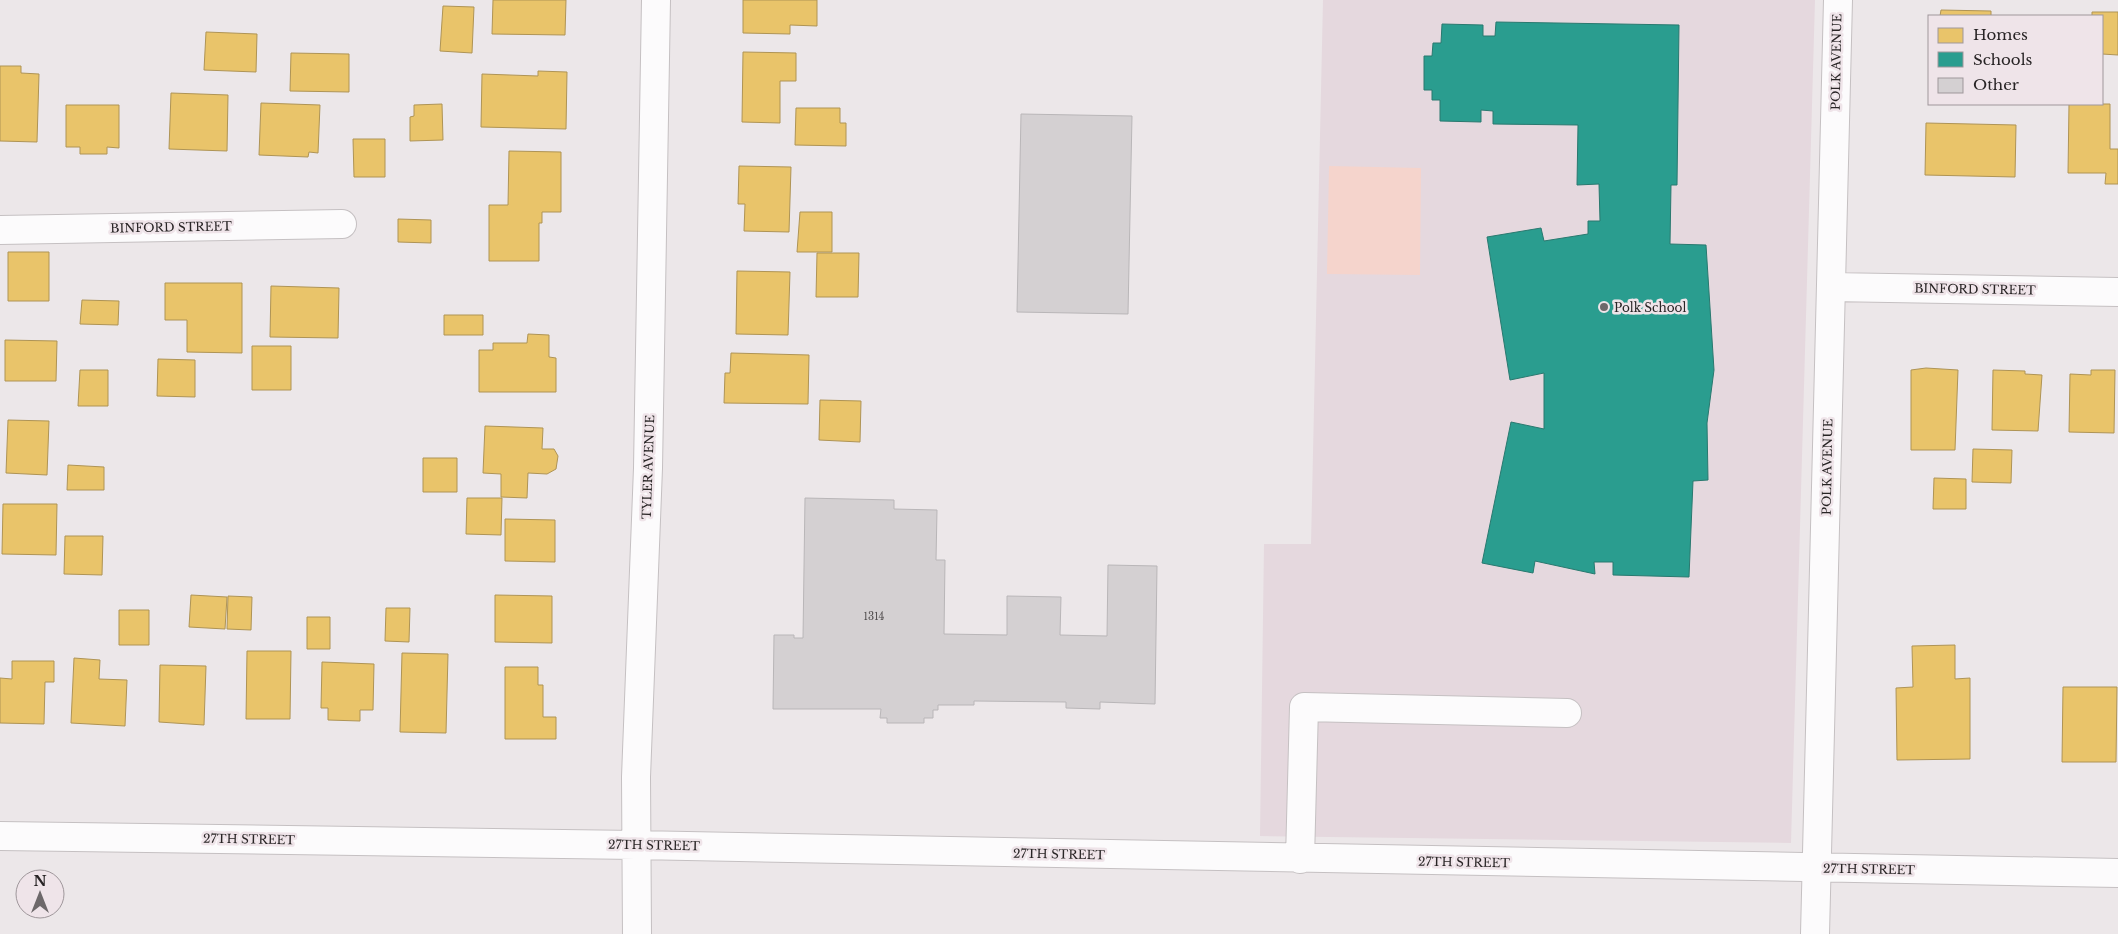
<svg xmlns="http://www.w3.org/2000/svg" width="2118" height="934" viewBox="0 0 2118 934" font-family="'Libre Baskerville',serif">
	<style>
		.built { fill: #e5d8de }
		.green { fill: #f5d4cc }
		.homes { fill: #e9c46a; stroke: #af9455 }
		.schools { fill: #2a9d8f; stroke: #29796f }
		.building { fill: #d4d0d2; stroke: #b9b6b8 }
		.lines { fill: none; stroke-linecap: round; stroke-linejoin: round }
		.minor-casing { stroke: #c5c0c2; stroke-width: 30 }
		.minor { stroke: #fcfbfc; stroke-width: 28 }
		.poi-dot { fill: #6d686a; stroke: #efe4e9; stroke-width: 2 }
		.labels { text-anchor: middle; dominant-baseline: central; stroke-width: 5; stroke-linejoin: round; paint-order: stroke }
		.number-label { font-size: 10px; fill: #534f50 }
		.street-label { font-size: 12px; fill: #282425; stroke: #efe4e9 }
		.poi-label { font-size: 12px; fill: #282425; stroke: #efe4e9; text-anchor: start }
	</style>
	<rect width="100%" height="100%" fill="#ece7e9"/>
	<!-- built -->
	<path class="built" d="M 1323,0 L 1815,0 L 1791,843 L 1260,836 L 1264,544 L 1311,544 Z"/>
	<!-- green -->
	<path class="green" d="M 1329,166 L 1421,168 L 1420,275 L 1327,274 Z"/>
	<!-- homes -->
	<path class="homes" d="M 493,0 L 566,0 L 565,35 L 492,34 Z
		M 743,0 L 817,0 L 817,26 L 790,25 L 790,34 L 743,33 Z
		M 443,6 L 474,7 L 472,53 L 440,51 Z
		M 1941,10 L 1991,11 L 1991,16 L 1940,16 Z
		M 2092,12 L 2118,12 L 2118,55 L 2102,54 L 2102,16 L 2092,16 Z
		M 206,32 L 257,34 L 256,72 L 204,70 Z
		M 743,52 L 796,53 L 796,81 L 780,81 L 780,123 L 742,122 Z
		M 291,53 L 349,54 L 349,92 L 290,91 Z
		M 0,66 L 21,66 L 21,73 L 39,74 L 37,142 L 0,141 Z
		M 538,71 L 567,72 L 566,129 L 481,127 L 482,74 L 538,76 Z
		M 171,93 L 228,95 L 227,151 L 169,149 Z
		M 261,103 L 320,105 L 318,153 L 309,152 L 308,157 L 259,155 Z
		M 442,104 L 443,140 L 410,141 L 410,117 L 414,116 L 414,105 Z
		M 2069,104 L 2110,104 L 2110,149 L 2118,149 L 2118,184 L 2105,184 L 2106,173 L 2068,173 Z
		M 66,105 L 119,105 L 119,148 L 107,147 L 107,154 L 80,154 L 80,147 L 66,147 Z
		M 796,108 L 840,108 L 840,123 L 846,123 L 846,146 L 795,145 Z
		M 1926,123 L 2016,125 L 2015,177 L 1925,175 Z
		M 353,139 L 385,139 L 385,177 L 354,177 Z
		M 509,151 L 561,152 L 561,212 L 542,212 L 542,223 L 539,223 L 539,261 L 489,261 L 489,205 L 508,205 Z
		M 739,166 L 791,167 L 789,232 L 744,231 L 745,204 L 738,204 Z
		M 800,212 L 832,212 L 832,252 L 797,252 Z
		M 398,219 L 431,220 L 431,243 L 398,242 Z
		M 8,252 L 49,252 L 49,301 L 8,301 Z
		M 817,253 L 859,253 L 858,297 L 816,297 Z
		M 737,271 L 790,272 L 788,335 L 736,334 Z
		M 165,283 L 242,283 L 242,353 L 187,352 L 187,320 L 165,320 Z
		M 271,286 L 339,288 L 338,338 L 270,337 Z
		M 82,300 L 119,301 L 118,325 L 80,324 Z
		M 444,315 L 483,315 L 483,335 L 444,335 Z
		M 528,334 L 549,335 L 549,357 L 556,358 L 556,392 L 479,392 L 479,350 L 493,350 L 493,343 L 527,343 Z
		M 5,340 L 57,341 L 56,381 L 5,381 Z
		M 252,346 L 291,346 L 291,390 L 252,390 Z
		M 731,353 L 809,355 L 808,404 L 724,403 L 725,373 L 730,373 Z
		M 158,359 L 195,360 L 195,397 L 157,396 Z
		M 1926,368 L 1958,370 L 1955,450 L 1911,450 L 1911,370 Z
		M 80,370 L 108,370 L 108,406 L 78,406 Z
		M 1993,370 L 2025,371 L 2025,374 L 2042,375 L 2038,431 L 1992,430 Z
		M 2091,370 L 2115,370 L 2114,433 L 2069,432 L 2070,374 L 2091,375 Z
		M 820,400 L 861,401 L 860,442 L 819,440 Z
		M 8,420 L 49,421 L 47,475 L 6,473 Z
		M 485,426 L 543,428 L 542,449 L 554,449 L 558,456 L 556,469 L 547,474 L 528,473 L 527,498 L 501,497 L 501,474 L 483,473 Z
		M 1973,449 L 2012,450 L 2011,483 L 1972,482 Z
		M 423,458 L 457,458 L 457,492 L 423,492 Z
		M 68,465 L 104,467 L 104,490 L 67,490 Z
		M 1934,478 L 1966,479 L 1966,509 L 1933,509 Z
		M 467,498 L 502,498 L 501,535 L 466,534 Z
		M 3,504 L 57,504 L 56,555 L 2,554 Z
		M 505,519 L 555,520 L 555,562 L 505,561 Z
		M 65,536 L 103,536 L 102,575 L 64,574 Z
		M 191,595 L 227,597 L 225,629 L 189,627 Z
		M 495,595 L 552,596 L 552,643 L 495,642 Z
		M 228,596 L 252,597 L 251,630 L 227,629 Z
		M 386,608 L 410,608 L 409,642 L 385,641 Z
		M 119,610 L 149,610 L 149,645 L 119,645 Z
		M 307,617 L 330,617 L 330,649 L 307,649 Z
		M 1955,645 L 1955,679 L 1970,678 L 1970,759 L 1897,760 L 1896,688 L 1913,687 L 1912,646 Z
		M 247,651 L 291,651 L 290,719 L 246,719 Z
		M 402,653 L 448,654 L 446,733 L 400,732 Z
		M 74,658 L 100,660 L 99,679 L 127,680 L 125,726 L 71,723 Z
		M 12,661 L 54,661 L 54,682 L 45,682 L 44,724 L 0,723 L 0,678 L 12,679 Z
		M 322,662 L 374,664 L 373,710 L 360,710 L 360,721 L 328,720 L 328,708 L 321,708 Z
		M 160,665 L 206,666 L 204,725 L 159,722 Z
		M 505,667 L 538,667 L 538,685 L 543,685 L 543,717 L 556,717 L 556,739 L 505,739 Z
		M 2063,687 L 2117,687 L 2116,762 L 2062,762 Z"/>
	<!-- schools -->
	<path class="schools" d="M 1496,22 L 1679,25 L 1677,185 L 1671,185 L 1670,244 L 1706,245 L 1714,370 L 1707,423 L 1708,480 L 1693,481 L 1689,577 L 1613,575 L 1613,562 L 1594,562 L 1595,574 L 1535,561 L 1533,573 L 1482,563 L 1511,422 L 1544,429 L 1544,373 L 1510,380 L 1487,237 L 1541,228 L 1544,241 L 1588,234 L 1588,221 L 1600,221 L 1599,184 L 1577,185 L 1578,125 L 1493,124 L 1493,111 L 1481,110 L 1481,122 L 1440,121 L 1440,100 L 1432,100 L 1432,90 L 1424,90 L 1424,56 L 1432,56 L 1433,43 L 1441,43 L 1442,24 L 1483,25 L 1483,36 L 1495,36 Z"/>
	<!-- building -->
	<path class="building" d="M 1021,114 L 1132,116 L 1128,314 L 1017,312 Z
		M 805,498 L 894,500 L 894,509 L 937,510 L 936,560 L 945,560 L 944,634 L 1007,635 L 1007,596 L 1061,597 L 1060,635 L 1107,636 L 1108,565 L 1157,566 L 1155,704 L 1100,702 L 1100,709 L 1066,708 L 1066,702 L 974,701 L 974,705 L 938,705 L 938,710 L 933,710 L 933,718 L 924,718 L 924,723 L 887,723 L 887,718 L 880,718 L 881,709 L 773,709 L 774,635 L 794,635 L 794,638 L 803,638 Z"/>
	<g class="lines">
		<defs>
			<path id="minor" d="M 0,230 L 342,224
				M 1831,287 L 2118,292
				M 0,836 L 636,845 L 2118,873
				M 1300,859 L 1304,707 L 1567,713
				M 637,934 L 636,777 L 648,468 L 656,0
				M 1815,934 L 1838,0"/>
		</defs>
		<!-- minor casing -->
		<use href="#minor" class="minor-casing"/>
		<!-- minor -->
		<use href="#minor" class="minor"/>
	</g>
	<!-- markers -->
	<circle class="poi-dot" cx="1604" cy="307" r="5"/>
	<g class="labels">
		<!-- number labels -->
		<g class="number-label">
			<text x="874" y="616">1314</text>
		</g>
		<!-- street labels -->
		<g class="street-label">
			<text transform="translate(1836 62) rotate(-89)">POLK AVENUE</text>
			<text transform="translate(171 227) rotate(-1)">BINFORD STREET</text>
			<text transform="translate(1975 289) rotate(1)">BINFORD STREET</text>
			<text transform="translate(648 467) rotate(-88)">TYLER AVENUE</text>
			<text transform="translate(1827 467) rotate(-89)">POLK AVENUE</text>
			<text transform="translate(249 839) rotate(1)">27TH STREET</text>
			<text transform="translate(654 845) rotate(1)">27TH STREET</text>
			<text transform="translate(1059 854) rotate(1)">27TH STREET</text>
			<text transform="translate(1464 862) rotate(1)">27TH STREET</text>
			<text transform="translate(1869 869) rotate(1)">27TH STREET</text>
		</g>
		<!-- poi labels -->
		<g class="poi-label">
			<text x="1614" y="307">Polk School</text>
		</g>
	</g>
	<!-- legend -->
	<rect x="1928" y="15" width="175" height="90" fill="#efe4e9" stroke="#9f979b"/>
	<rect x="1938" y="28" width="25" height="15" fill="#e9c46a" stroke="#9f979b"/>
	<text x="1973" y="40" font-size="15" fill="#282425">Homes</text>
	<rect x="1938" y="52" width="25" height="15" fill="#2a9d8f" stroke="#9f979b"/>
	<text x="1973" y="65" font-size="15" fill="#282425">Schools</text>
	<rect x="1938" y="78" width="25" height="15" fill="#d4d0d2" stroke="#9f979b"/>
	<text x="1973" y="90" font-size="15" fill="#282425">Other</text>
	<!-- north arrow -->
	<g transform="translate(40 894)"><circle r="24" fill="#efe4e9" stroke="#9f979b"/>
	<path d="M0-4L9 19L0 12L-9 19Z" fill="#6d686a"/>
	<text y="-8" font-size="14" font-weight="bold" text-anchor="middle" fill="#282425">N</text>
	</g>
</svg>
